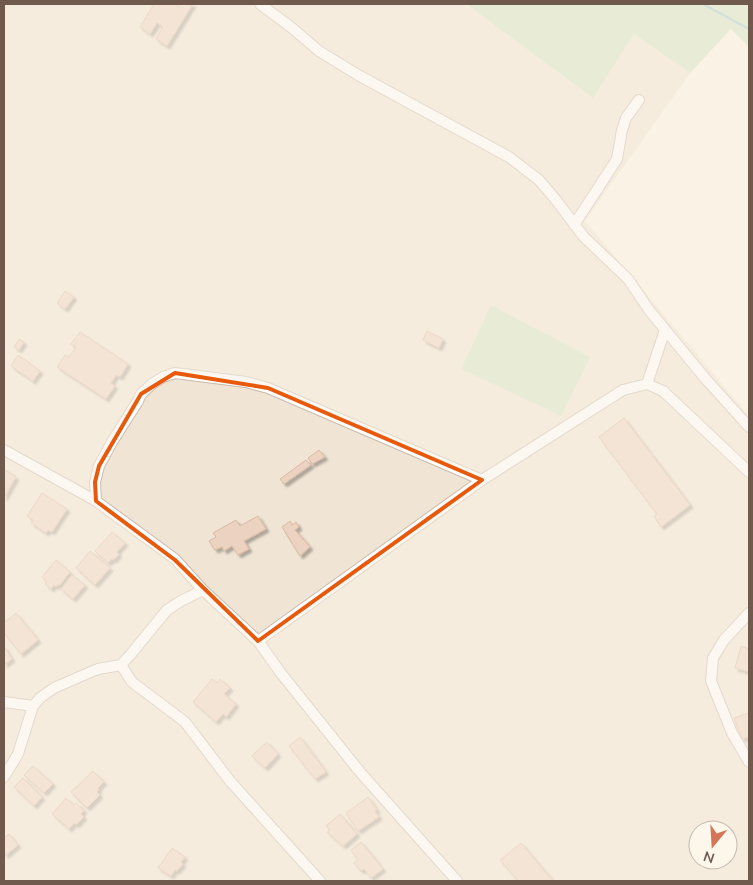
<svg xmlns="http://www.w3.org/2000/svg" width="753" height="885" viewBox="0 0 753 885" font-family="Mulish,sans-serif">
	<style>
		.residential { fill: #f0e4d4; fill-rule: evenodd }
		.green { fill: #d2e5c5 }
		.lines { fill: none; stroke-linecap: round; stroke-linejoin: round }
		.stream { stroke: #a4cad1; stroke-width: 2.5 }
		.building { fill: #ecd2c0; stroke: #dcb9a2; filter: url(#shadow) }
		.minor-casing { stroke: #c9baad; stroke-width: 12 }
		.minor { stroke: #fff; stroke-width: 10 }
		.marked { fill: none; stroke: #e8590c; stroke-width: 4; stroke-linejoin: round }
	</style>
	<defs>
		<filter id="shadow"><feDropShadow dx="3" dy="3" stdDeviation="1" flood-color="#0004"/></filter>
	</defs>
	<rect width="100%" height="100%" fill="#f9f2e5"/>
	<!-- residential -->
	<path class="residential" d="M 4,4 L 466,4 L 593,97 L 634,34 L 690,73 L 585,221 L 749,416 L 749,881 L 4,881 ZM 698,830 L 728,830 L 728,860 L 698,860 Z"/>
	<!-- green -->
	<path class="green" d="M 466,4 L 749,4 L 749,47 L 731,29 L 690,73 L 634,34 L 593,98 Z
		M 491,305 L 590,357 L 561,416 L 461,369 Z"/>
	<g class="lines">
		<!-- stream -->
		<path class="stream" d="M 703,4 L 749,29"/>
	</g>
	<!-- building -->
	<path class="building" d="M 154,4 L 174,4 L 179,7 L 181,4 L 193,4 L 167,46 L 156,39 L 163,27 L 157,23 L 150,34 L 140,27 Z
		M 65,291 L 74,297 L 65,309 L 57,303 Z
		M 427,331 L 443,339 L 439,348 L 423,340 Z
		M 80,332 L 128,364 L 120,377 L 116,375 L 111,383 L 115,386 L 106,399 L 57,367 L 65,355 L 69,357 L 76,347 L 71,344 Z
		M 19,339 L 24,342 L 19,350 L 14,347 Z
		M 18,355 L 40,371 L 33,381 L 11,366 Z
		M 624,418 L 690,505 L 661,527 L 654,516 L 657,514 L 599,437 Z
		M 319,450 L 325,457 L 312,464 L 308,458 Z
		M 306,460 L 311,465 L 284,484 L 280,479 Z
		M 4,469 L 16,477 L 4,498 Z
		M 42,493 L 67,509 L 52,532 L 48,530 L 46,533 L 31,523 L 33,520 L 27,516 Z
		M 258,516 L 266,529 L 244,541 L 249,549 L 238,555 L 232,546 L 224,551 L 222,547 L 215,550 L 209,541 L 216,537 L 213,533 L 236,520 L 240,526 Z
		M 290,521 L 292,525 L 296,522 L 299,527 L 295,530 L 310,547 L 300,556 L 282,527 Z
		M 112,532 L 125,543 L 117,552 L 119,554 L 114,560 L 112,559 L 108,563 L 95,551 Z
		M 90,551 L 110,568 L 95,585 L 76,568 Z
		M 56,560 L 70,572 L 59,586 L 58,584 L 56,587 L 54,585 L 51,589 L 45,584 L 47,582 L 42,577 Z
		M 72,575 L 85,585 L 73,599 L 61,589 Z
		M 16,613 L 38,640 L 21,654 L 4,633 L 4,623 Z
		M 4,646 L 12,659 L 4,665 Z
		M 741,646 L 749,649 L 749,672 L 735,668 Z
		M 212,679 L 217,683 L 220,679 L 230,688 L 224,694 L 236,704 L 226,717 L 223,714 L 216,722 L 193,702 Z
		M 749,713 L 749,737 L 742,739 L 734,718 Z
		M 300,737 L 326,772 L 315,779 L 289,746 Z
		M 267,742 L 278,754 L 265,768 L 252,756 Z
		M 33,766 L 53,784 L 44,793 L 24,775 Z
		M 93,771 L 104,782 L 98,788 L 99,789 L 97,792 L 100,795 L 87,808 L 71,792 Z
		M 23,778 L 42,797 L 34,806 L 14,787 Z
		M 368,797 L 377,810 L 375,811 L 379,817 L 358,831 L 346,813 Z
		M 66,798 L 74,805 L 76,803 L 84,810 L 81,814 L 84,817 L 76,825 L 74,823 L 69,829 L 52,814 Z
		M 340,814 L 357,834 L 343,846 L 327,832 L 330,830 L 326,826 Z
		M 9,834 L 18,845 L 5,856 L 4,838 Z
		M 361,842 L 383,869 L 371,878 L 364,869 L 361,871 L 354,863 L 358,860 L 351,850 Z
		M 521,843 L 553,881 L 518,881 L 500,860 Z
		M 172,848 L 185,857 L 181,862 L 183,864 L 177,871 L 175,870 L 171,876 L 158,868 Z"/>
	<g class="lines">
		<defs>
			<path id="minor" d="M 260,4 L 292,28 L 319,51 L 358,75 L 509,157 L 539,180 L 556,200 L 584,237 L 628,279 L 649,310 L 704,377 L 749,427
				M 574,225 L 617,159 L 622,130 L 626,118 L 639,100
				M 647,384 L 665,330
				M 4,450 L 96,501 L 175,559 L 203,590 L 258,641 L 280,672 L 360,772 L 457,881
				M 96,501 L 95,482 L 99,466 L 112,442 L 138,401 L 141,394 L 152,384 L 163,377 L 175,373 L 246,382 L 268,388 L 482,480
				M 749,613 L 724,640 L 713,658 L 711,681 L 732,733 L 749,762
				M 258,641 L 482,480 L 623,390 L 647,384 L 663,391 L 749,472
				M 121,665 L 132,682 L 185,722 L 230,781 L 320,881
				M 4,702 L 33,706
				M 4,777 L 18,754 L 33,706 L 40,698 L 54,688 L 79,677 L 98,669 L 121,665 L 131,654 L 167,610 L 181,601 L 203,590"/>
		</defs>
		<!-- minor casing -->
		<use href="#minor" class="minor-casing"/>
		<!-- minor -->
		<use href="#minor" class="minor"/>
	</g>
	<!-- marked area -->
	<path d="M0 0H753V885H0ZM 175,373 L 268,388 L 482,480 L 258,641 L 175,560 L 96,501 L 95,482 L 99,466 L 141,394 Z" fill="#f9f2e5" fill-opacity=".55" fill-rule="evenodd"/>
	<path class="marked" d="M 175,373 L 268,388 L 482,480 L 258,641 L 175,560 L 96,501 L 95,482 L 99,466 L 141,394 Z"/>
	<!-- border -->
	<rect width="753" height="885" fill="none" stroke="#6f5a4d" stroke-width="10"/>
	<!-- north arrow -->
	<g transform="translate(713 845) rotate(198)"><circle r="24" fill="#fdf6eb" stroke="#c4b8ac"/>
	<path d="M0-4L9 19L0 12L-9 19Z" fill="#d57558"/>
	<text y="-8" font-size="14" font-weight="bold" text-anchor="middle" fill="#6f5a4d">N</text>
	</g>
</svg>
